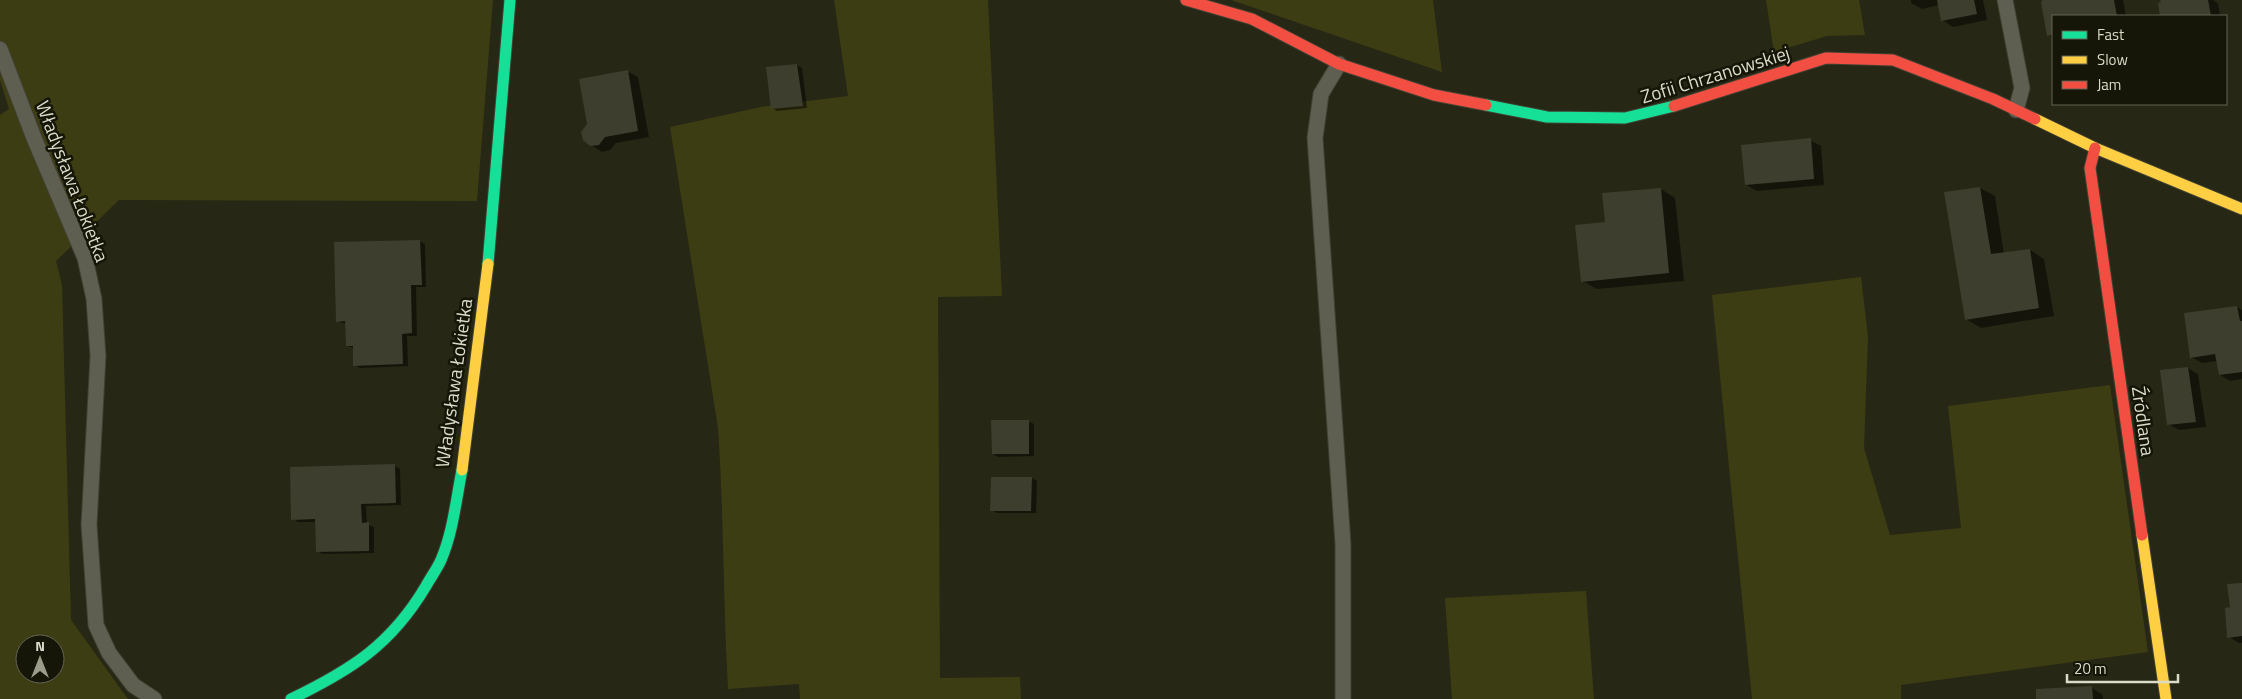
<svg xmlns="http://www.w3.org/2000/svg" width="2242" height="699" viewBox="0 0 2242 699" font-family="'Titillium Web',sans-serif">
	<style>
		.green { fill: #3d3d14; fill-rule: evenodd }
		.shadow { fill: #0007 }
		.building { fill: #3e3e2f }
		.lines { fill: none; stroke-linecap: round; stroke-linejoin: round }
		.lane-casing { stroke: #414133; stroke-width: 17 }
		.fast-casing { stroke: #414133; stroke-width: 13 }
		.slow-casing { stroke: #414133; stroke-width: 13 }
		.jam-casing { stroke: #414133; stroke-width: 13 }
		.lane { stroke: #5e5e51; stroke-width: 15 }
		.fast { stroke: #16e098; stroke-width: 11 }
		.slow { stroke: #ffcf43; stroke-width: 11 }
		.jam { stroke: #f24e42; stroke-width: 11 }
		.labels { text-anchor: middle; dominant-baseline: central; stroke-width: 5; stroke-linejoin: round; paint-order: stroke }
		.street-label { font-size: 19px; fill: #dbdbc9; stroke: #151508 }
	</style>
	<rect width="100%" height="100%" fill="#272715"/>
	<!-- green -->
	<path class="green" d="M 0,0 L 493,0 L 477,201 L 119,200 L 56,261 L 62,285 L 71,620 L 128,699 L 0,699 L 0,115 L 9,109 L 0,80 ZM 25,644 L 55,644 L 55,674 L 25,674 Z
		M 834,0 L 988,0 L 1002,296 L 938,297 L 940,678 L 1020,677 L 1021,699 L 800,699 L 799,684 L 728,689 C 723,602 724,515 718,428 L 670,127 L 761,107 L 848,96 Z
		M 1231,0 L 1433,0 L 1442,72 Z
		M 1766,0 L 1859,0 L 1865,35 L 1827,36 L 1774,52 Z
		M 1861,277 L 1868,337 L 1864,448 L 1890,535 L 1961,528 L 1948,406 L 2110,385 L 2148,652 L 1901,685 L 1901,699 L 1752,699 L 1712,295 Z
		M 1586,591 L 1594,699 L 1452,699 L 1445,598 Z"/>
	<!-- shadow -->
	<path class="shadow" d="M 1911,0 L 1983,0 L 1987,20 L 1953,27 L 1942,20 L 1939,5 L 1922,9 L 1911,3 Z
		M 2044,0 L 2123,0 L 2126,16 L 2053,16 L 2053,38 L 2048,35 Z
		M 2162,0 L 2213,0 L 2218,3 L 2220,16 L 2161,16 L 2159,4 L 2162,3 Z
		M 797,65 L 802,68 L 807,108 L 777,111 L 772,108 Z
		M 627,71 L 638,77 L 649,137 L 616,143 L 610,150 L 602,152 L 591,145 Z
		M 1810,140 L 1821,146 L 1824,185 L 1757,191 L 1746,185 Z
		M 1980,188 L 1995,196 L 2004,254 L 2030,250 L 2044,259 L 2054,316 L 1981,328 L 1966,319 Z
		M 1661,189 L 1675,198 L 1684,281 L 1597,289 L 1582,281 L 1606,224 Z
		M 420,241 L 425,244 L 426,287 L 416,287 L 417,336 L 407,336 L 408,366 L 360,368 L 355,365 L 354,348 L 347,346 L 346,324 L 337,321 Z
		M 2237,307 L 2242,310 L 2242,379 L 2230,381 L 2220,375 L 2218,361 L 2202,363 L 2191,357 L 2185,314 Z
		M 2188,368 L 2198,374 L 2206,427 L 2179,430 L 2168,424 Z
		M 1028,421 L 1034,424 L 1034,456 L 998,457 L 993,454 Z
		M 395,466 L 400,469 L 401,505 L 366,506 L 367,524 L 374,527 L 374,553 L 323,554 L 317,551 L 317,522 L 298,522 L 293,519 Z
		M 1032,478 L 1037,481 L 1036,513 L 997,513 L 992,510 Z
		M 2242,584 L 2242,643 L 2239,643 L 2229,637 L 2231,609 Z
		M 2092,688 L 2102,694 L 2103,699 L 2038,699 Z"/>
	<!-- building -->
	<path class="building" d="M 1937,0 L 1974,0 L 1977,14 L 1941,21 Z
		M 2043,0 L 2114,0 L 2117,16 L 2053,16 L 2053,35 L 2047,36 L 2041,2 Z
		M 2160,0 L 2208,0 L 2211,16 L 2160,16 L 2158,3 L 2161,2 Z
		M 797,64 L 803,106 L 771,109 L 766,67 Z
		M 628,70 L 638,131 L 605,137 L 599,145 L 590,146 L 583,140 L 581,132 L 587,124 L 579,79 Z
		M 1811,138 L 1814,179 L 1745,185 L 1741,145 Z
		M 1980,187 L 1991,254 L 2030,249 L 2039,308 L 1965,320 L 1944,192 Z
		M 1661,188 L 1669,273 L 1581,282 L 1575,225 L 1605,222 L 1602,193 Z
		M 420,240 L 422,285 L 411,285 L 412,333 L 402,334 L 403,364 L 353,366 L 353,346 L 346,346 L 345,321 L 336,322 L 334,242 Z
		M 2237,306 L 2240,321 L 2242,321 L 2242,372 L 2219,375 L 2215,354 L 2190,358 L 2184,313 Z
		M 2188,367 L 2196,422 L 2167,425 L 2160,370 Z
		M 991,420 L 1029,420 L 1029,454 L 992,454 Z
		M 395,464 L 396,503 L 361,504 L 362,523 L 369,522 L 369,551 L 316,552 L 315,519 L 291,520 L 290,467 Z
		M 991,477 L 1032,477 L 1031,511 L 990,511 Z
		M 2242,583 L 2242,636 L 2227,638 L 2225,608 L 2230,607 L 2227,584 Z
		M 2092,686 L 2093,699 L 2036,699 L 2036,689 Z"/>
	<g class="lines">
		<defs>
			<path id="lane" d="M 2005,0 L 2022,88 L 2016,110
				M 0,49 L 34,138 L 85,258 L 94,299 L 98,356 L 89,525 L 96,625 L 109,653 L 133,685 L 154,699
				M 1339,64 L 1321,94 L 1315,138 L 1343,544 L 1343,699"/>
			<path id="fast" d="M 1486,105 L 1547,117 L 1625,118 L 1674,106
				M 488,264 L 510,0
				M 291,699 C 351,670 391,645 426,586 C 431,577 437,569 441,560 C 453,532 456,500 462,470"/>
			<path id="slow" d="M 2035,119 L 2095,148 L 2242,209
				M 462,470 L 488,264
				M 2142,535 L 2166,699"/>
			<path id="jam" d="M 1186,0 L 1252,19 L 1339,64 L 1434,95 L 1486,105
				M 1674,106 L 1826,58 L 1893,60 L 1993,99 L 2035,119
				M 2095,148 L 2090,168 L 2142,535"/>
		</defs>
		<!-- lane casing -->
		<use href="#lane" class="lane-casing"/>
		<!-- fast casing -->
		<use href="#fast" class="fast-casing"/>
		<!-- slow casing -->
		<use href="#slow" class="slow-casing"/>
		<!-- jam casing -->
		<use href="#jam" class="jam-casing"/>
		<!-- lane -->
		<use href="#lane" class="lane"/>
		<!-- fast -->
		<use href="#fast" class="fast"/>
		<!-- slow -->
		<use href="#slow" class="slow"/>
		<!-- jam -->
		<use href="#jam" class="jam"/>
	</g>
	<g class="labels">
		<!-- street labels -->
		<g class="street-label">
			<text transform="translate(1715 74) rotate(-17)">Zofii Chrzanowskiej</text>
			<text transform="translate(73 181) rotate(69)">Władysława Łokietka</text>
			<text transform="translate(453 383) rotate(-82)">Władysława Łokietka</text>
			<text transform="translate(2144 421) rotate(82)">Źródlana</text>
		</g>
	</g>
	<!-- legend -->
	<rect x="2052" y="15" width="175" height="90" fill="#151508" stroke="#646455"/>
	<rect x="2062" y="31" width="25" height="8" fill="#16e098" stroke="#646455"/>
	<text x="2097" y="40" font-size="15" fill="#dbdbc9">Fast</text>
	<rect x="2062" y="56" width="25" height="8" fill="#ffcf43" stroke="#646455"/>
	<text x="2097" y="65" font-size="15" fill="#dbdbc9">Slow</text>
	<rect x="2062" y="81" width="25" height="8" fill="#f24e42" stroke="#646455"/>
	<text x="2097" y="90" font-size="15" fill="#dbdbc9">Jam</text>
	<!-- north arrow -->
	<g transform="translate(40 659)"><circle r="24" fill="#151508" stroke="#646455"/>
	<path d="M0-4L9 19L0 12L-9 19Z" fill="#9c9c8a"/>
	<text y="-8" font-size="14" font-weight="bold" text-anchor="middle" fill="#dbdbc9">N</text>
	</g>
	<!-- scale -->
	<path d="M2067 674v8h111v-8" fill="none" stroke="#dbdbc9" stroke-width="2.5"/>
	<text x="2074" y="674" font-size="15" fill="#dbdbc9" stroke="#151508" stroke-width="4" paint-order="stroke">20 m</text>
</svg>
